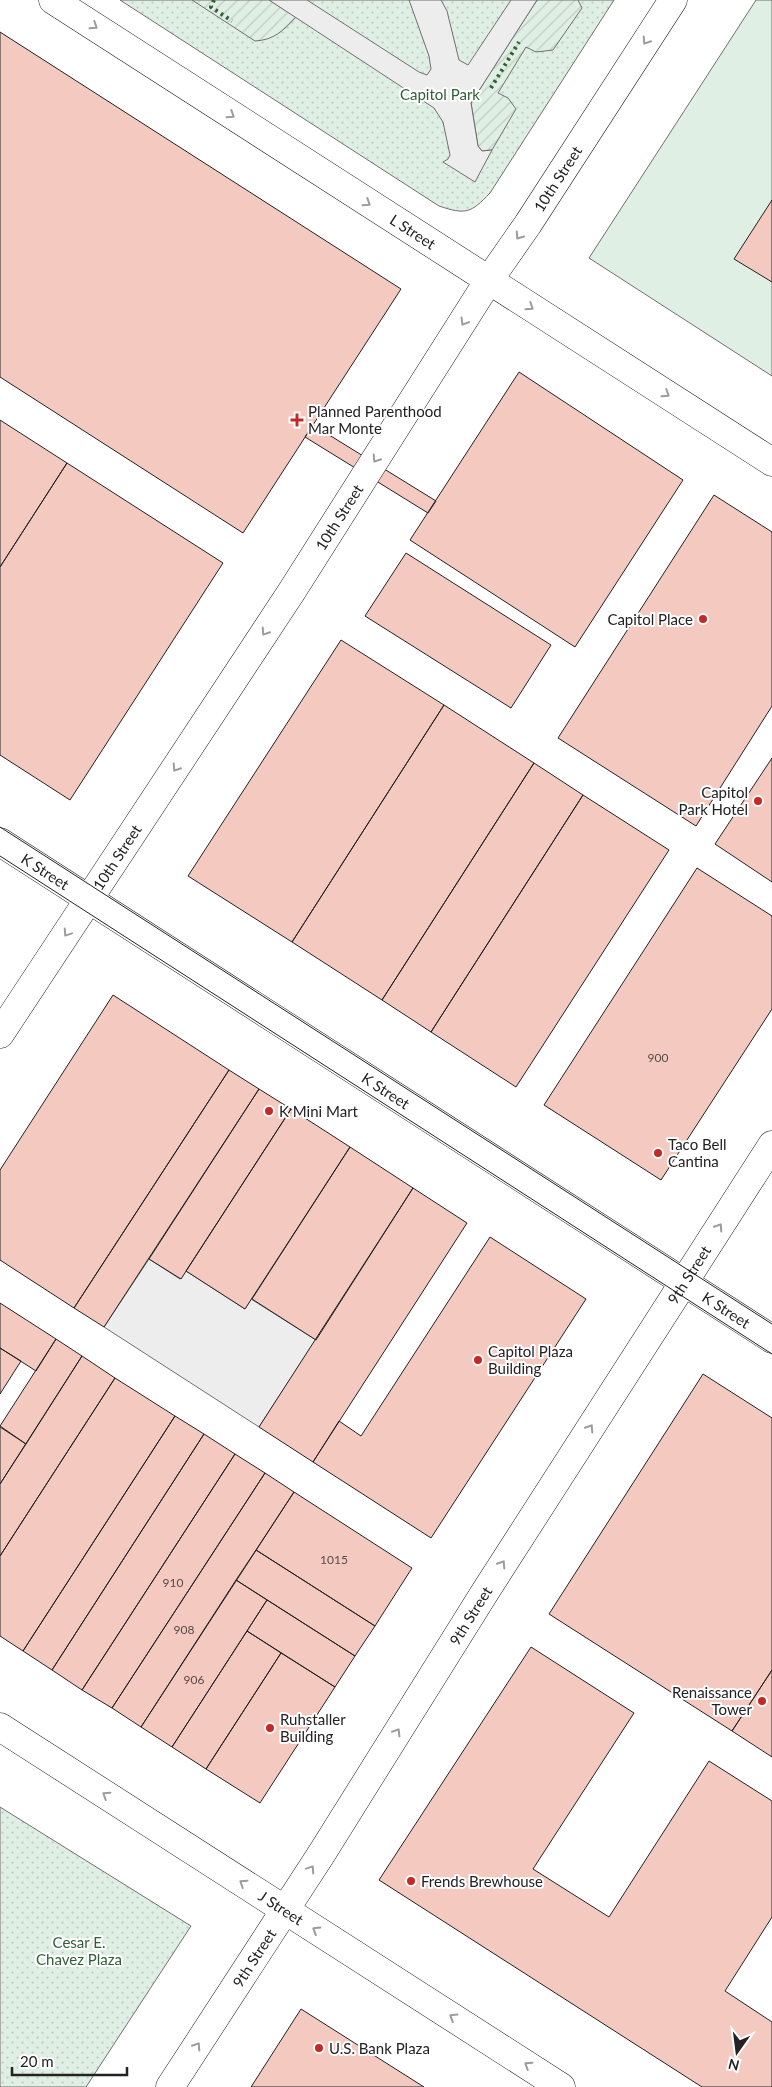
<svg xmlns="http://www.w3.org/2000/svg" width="772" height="2087" viewBox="0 0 772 2087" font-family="Lato,sans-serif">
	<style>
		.grass { fill: #e0efe3; stroke: #6f6f6f }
		.park { fill: url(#park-dots); stroke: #6f6f6f }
		.garden { fill: url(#garden-furrows); stroke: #6f6f6f }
		.parking { fill: #ededed; stroke: #6f6f6f }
		.building { fill: #f3c9c0; stroke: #222 }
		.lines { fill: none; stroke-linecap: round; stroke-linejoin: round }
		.minor-casing { stroke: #222; stroke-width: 29 }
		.tertiary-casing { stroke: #222; stroke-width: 29 }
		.secondary-casing { stroke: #222; stroke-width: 29 }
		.primary-casing { stroke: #222; stroke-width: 29 }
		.minor { stroke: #fff; stroke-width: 28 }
		.tertiary { stroke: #fff; stroke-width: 28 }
		.secondary { stroke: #fff; stroke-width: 28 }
		.primary { stroke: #fff; stroke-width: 28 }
		.tram { stroke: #222; stroke-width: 1 }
		.hedge { stroke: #2f5e38; stroke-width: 4; stroke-dasharray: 2.5 4; stroke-linecap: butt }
		.oneway { stroke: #9c9c9c }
		.poi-dot { fill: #c62828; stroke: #fff; stroke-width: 2 }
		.labels { text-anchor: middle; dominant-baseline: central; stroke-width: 4; stroke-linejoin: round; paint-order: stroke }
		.number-label { font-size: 12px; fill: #564c4a }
		.park-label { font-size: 15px; fill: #2f5e38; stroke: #fff }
		.street-label { font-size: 15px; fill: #222; stroke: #fff }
		.poi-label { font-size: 15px; fill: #222; stroke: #fff; text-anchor: start }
	</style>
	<defs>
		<pattern id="park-dots" width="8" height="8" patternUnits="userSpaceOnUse" patternTransform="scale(1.25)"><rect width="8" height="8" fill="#e0efe3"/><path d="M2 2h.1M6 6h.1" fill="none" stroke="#c0cdc2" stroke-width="1.8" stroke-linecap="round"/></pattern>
		<pattern id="garden-furrows" width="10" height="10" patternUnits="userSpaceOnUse" patternTransform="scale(1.25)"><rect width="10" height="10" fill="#e0efe3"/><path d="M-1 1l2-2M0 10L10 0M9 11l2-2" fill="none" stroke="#c0cdc2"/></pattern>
	</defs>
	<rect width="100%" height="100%" fill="#fff"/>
	<!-- grass -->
	<path class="grass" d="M 756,0 L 772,0 L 772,376 L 589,258 Z"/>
	<!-- park -->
	<path class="park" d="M 120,0 L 614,0 L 490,193 C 471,213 466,215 439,206 Z
		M 0,1807 L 191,1926 L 86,2087 L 0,2087 Z"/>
	<!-- garden -->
	<path class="garden" d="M 192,0 L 269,0 L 296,17 C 283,31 274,40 255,41 Z
		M 537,0 L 578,0 L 582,8 L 553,50 L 536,52 L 526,47 L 498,93 L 508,98 L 516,109 L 492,150 L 482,151 L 478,146 L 471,103 Z"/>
	<!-- parking -->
	<path class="parking" d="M 269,0 L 307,0 L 419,72 L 427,75 L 431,69 L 429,56 L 409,0 L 441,0 L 447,11 L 459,60 L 468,65 L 511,0 L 537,0 L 471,103 L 478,146 L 482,151 L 492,150 L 475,182 L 443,162 L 448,159 L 450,155 L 443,122 L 434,108 Z
		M 149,1259 L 180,1279 L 186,1271 L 245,1309 L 251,1299 L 316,1340 L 259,1427 L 104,1327 Z"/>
	<!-- building -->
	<path class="building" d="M 0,32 L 401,289 L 243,533 L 0,377 Z
		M 772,200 L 772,282 L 734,259 Z
		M 519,372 L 683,480 L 575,647 L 410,540 Z
		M 0,420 L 67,463 L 0,567 Z
		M 313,425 L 436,501 L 428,513 L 305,437 Z
		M 67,463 L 223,563 L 70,800 L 0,755 L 0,567 Z
		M 714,495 L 772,532 L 772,706 L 696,826 L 558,738 Z
		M 406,553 L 551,645 L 511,708 L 365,616 Z
		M 341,640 L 444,705 L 292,942 L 188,876 Z
		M 444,705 L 534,763 L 382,1000 L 292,942 Z
		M 772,758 L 772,882 L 715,844 Z
		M 534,763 L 583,795 L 431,1032 L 382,1000 Z
		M 583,795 L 669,850 L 516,1087 L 431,1032 Z
		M 697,868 L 772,916 L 772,1009 L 661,1180 L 544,1105 Z
		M 113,995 L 229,1070 L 74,1308 L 0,1260 L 0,1170 Z
		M 229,1070 L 259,1089 L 104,1327 L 74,1308 Z
		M 259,1089 L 291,1109 L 181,1279 L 149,1259 Z
		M 291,1109 L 350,1147 L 245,1309 L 186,1271 Z
		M 350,1147 L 413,1188 L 316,1340 L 252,1299 Z
		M 413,1188 L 467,1223 L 313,1462 L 259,1427 Z
		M 490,1237 L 586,1299 L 431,1538 L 313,1462 L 339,1421 L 361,1436 Z
		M 0,1303 L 56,1339 L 36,1371 L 0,1348 Z
		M 56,1339 L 82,1356 L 26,1444 L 0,1426 Z
		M 0,1348 L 21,1361 L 0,1394 Z
		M 82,1356 L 115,1378 L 0,1556 L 0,1484 Z
		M 703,1374 L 772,1418 L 772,1670 L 732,1731 L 549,1614 Z
		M 115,1378 L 175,1416 L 23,1651 L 0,1636 L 0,1556 Z
		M 175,1416 L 204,1434 L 52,1670 L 23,1651 Z
		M 0,1427 L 26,1444 L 0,1484 Z
		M 204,1434 L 235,1454 L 82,1690 L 52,1670 Z
		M 235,1454 L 265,1473 L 112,1708 L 82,1690 Z
		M 265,1473 L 294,1492 L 141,1727 L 112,1708 Z
		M 294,1492 L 412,1568 L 375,1626 L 256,1550 Z
		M 256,1550 L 375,1626 L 355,1656 L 236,1580 Z
		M 236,1580 L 267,1600 L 172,1747 L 141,1727 Z
		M 267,1600 L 355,1656 L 335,1687 L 247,1631 Z
		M 247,1631 L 281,1653 L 206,1769 L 172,1747 Z
		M 531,1647 L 634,1713 L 533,1869 L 609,1917 L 709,1761 L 772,1801 L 772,1917 L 725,1991 L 772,2022 L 772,2087 L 702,2087 L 379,1880 Z
		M 281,1653 L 335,1687 L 260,1803 L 206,1769 Z
		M 772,1670 L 772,1757 L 732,1731 Z
		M 301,2009 L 424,2087 L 251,2087 Z"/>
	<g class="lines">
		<defs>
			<g id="minor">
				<path id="s1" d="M 0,842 L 772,1339"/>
			</g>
			<g id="tertiary">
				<path id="s2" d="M 0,1034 L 292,591 L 489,280 L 528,224 L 673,0"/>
				<path id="s3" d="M 170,2087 L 322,1853 L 485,1592 L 772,1145"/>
			</g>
			<g id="secondary">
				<path id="s4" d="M 53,0 L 772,462"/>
			</g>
			<g id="primary">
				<path id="s5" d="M 0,1727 L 561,2087"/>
			</g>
		</defs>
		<!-- minor casing -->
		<use href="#minor" class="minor-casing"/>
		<!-- tertiary casing -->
		<use href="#tertiary" class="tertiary-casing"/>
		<!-- secondary casing -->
		<use href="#secondary" class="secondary-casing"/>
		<!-- primary casing -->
		<use href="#primary" class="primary-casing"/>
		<!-- minor -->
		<use href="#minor" class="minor"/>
		<!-- tertiary -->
		<use href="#tertiary" class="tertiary"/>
		<!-- secondary -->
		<use href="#secondary" class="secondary"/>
		<!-- primary -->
		<use href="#primary" class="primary"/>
		<!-- tram -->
		<path class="tram" d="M 0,827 L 772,1324
			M 0,856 L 772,1354"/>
		<!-- hedge -->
		<path class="hedge" d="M 214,0 L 211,7 L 232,21
			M 491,88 L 519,42"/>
	</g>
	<!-- one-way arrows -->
	<defs><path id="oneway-chevron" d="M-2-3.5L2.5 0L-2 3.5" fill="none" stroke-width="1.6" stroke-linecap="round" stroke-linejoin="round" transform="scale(1.25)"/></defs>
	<g class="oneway">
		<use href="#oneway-chevron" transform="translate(94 26) rotate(33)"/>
		<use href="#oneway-chevron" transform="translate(646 41) rotate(123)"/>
		<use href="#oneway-chevron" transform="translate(231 115) rotate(33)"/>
		<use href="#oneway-chevron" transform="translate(367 203) rotate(33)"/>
		<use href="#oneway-chevron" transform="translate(519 236) rotate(125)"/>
		<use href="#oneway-chevron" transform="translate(530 307) rotate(33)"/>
		<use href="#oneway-chevron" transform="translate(464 322) rotate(121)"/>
		<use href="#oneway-chevron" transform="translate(666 394) rotate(33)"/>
		<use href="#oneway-chevron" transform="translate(376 459) rotate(123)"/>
		<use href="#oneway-chevron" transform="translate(265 632) rotate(123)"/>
		<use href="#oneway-chevron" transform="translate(176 768) rotate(123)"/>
		<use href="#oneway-chevron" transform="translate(67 933) rotate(124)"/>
		<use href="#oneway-chevron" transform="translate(719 1227) rotate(-57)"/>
		<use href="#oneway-chevron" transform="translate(590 1428) rotate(-57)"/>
		<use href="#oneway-chevron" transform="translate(502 1564) rotate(-57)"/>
		<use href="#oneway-chevron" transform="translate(397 1732) rotate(-58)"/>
		<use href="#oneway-chevron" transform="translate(106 1795) rotate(-147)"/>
		<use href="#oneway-chevron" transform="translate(311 1869) rotate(-56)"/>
		<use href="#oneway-chevron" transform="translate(243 1883) rotate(-147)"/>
		<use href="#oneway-chevron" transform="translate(316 1930) rotate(-148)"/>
		<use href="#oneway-chevron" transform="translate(453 2017) rotate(-148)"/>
		<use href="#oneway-chevron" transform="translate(197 2046) rotate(-57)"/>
		<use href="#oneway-chevron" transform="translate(528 2065) rotate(-147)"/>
	</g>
	<!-- markers -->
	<g class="poi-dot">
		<path d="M294.5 412.5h5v5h5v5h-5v5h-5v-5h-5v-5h5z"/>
		<circle cx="703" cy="619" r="5"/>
		<circle cx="758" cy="801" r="5"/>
		<circle cx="269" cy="1111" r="5"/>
		<circle cx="658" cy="1153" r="5"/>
		<circle cx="478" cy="1360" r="5"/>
		<circle cx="762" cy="1701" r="5"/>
		<circle cx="270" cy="1728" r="5"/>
		<circle cx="411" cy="1881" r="5"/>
		<circle cx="319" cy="2048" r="5"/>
	</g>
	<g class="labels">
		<!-- number labels -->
		<g class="number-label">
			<text x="658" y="1057">900</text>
			<text x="334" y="1559">1015</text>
			<text x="173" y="1582">910</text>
			<text x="184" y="1629">908</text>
			<text x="194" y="1679">906</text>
		</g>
		<!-- park labels -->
		<g class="park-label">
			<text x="440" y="94">Capitol Park</text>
			<text x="79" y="1942">Cesar E.<tspan x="79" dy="17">Chavez Plaza</tspan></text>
		</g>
		<!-- street labels -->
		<g class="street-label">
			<text stroke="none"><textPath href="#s2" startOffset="1021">10th Street</textPath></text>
			<text stroke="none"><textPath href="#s4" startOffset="428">L Street</textPath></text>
			<text stroke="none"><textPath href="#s2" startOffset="618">10th Street</textPath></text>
			<text stroke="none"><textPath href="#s2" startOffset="212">10th Street</textPath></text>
			<text stroke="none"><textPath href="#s1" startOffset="54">K Street</textPath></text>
			<text stroke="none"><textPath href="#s1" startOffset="459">K Street</textPath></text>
			<text stroke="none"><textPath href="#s3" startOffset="964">9th Street</textPath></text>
			<text stroke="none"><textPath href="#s1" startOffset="864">K Street</textPath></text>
			<text stroke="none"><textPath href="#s3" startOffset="559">9th Street</textPath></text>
			<text stroke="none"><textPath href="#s5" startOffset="334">J Street</textPath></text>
			<text stroke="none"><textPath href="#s3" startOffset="154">9th Street</textPath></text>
		</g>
		<!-- poi labels -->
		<g class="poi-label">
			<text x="308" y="411">Planned Parenthood<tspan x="308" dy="17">Mar Monte</tspan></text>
			<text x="693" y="619" text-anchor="end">Capitol Place</text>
			<text x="748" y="792" text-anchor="end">Capitol<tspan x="748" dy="17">Park Hotel</tspan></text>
			<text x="279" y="1111">K Mini Mart</text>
			<text x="668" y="1144">Taco Bell<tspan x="668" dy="17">Cantina</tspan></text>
			<text x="488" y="1351">Capitol Plaza<tspan x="488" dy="17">Building</tspan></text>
			<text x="752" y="1692" text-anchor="end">Renaissance<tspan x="752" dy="17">Tower</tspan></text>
			<text x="280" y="1719">Ruhstaller<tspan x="280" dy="17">Building</tspan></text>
			<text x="421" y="1881">Frends Brewhouse</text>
			<text x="329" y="2048">U.S. Bank Plaza</text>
		</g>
	</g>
	<!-- north arrow -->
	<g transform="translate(737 2052) rotate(194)" stroke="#ffffff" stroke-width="4" paint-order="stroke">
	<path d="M0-4L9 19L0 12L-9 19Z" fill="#222222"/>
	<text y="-8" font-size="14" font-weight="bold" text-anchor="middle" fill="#222222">N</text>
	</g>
	<!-- scale -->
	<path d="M12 2067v8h115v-8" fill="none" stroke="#222222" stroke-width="2.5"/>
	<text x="20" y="2067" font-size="15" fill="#222222" stroke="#ffffff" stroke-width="4" paint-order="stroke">20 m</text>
</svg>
